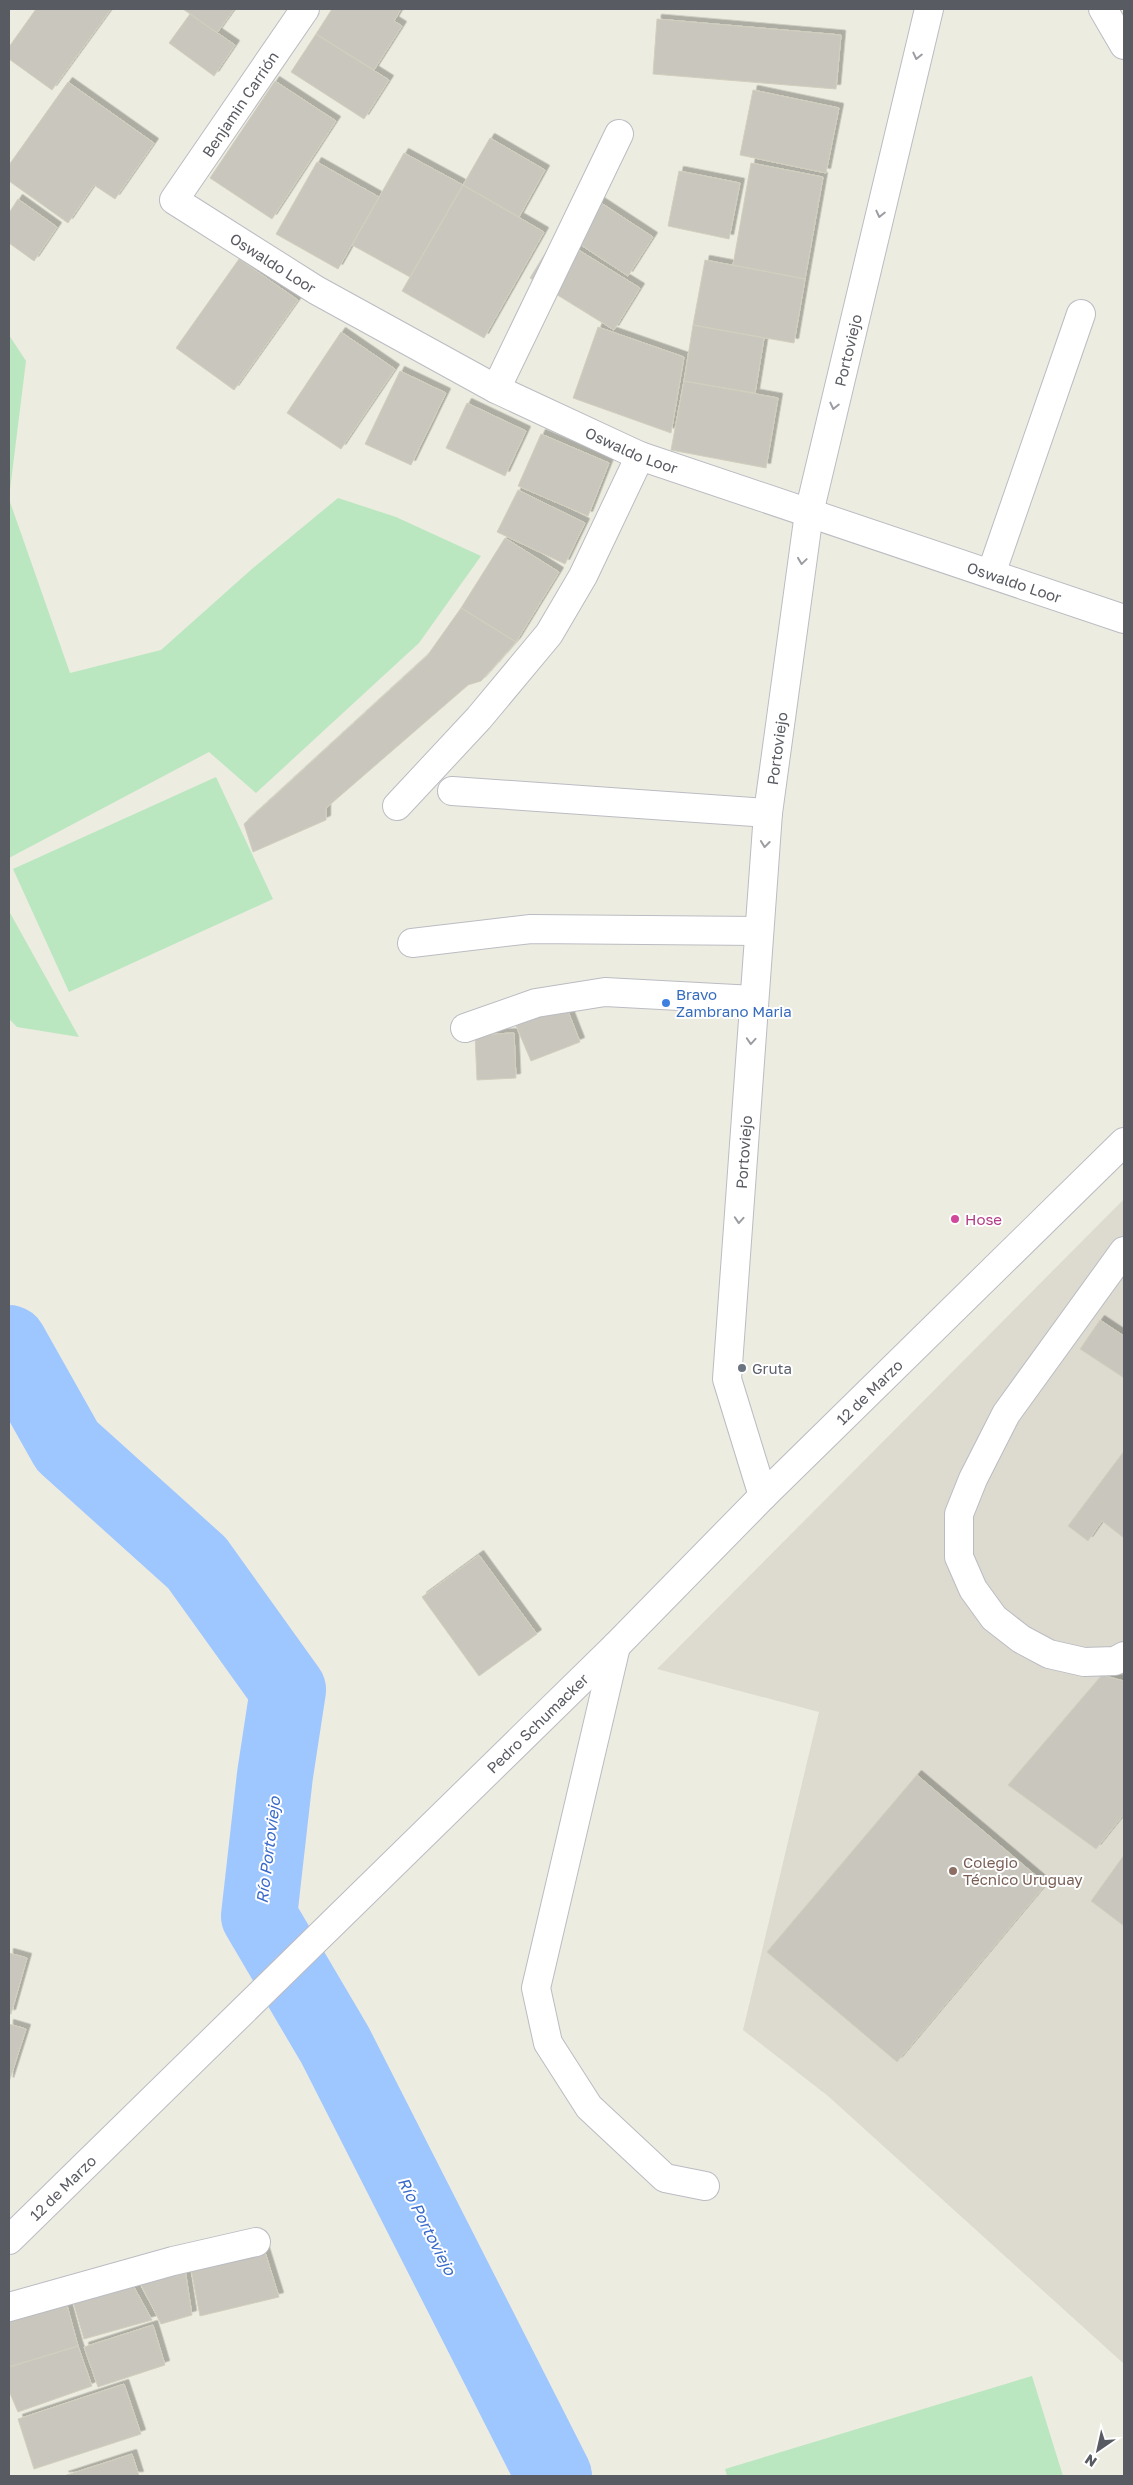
<svg xmlns="http://www.w3.org/2000/svg" width="1133" height="2485" viewBox="0 0 1133 2485" font-family="'Golos Text',sans-serif">
	<style>
		.education { fill: #dddbcf }
		.green { fill: #bae7c0 }
		.lines { fill: none; stroke-linecap: round; stroke-linejoin: round }
		.river { stroke: #9ec6ff; stroke-width: 76 }
		.building { fill: #c8c6bd; stroke: #d2cfbe; filter: url(#shadow) }
		.minor-casing { stroke: #bbbcc3; stroke-width: 30 }
		.minor { stroke: #fff; stroke-width: 28 }
		.oneway { stroke: #9b9da1 }
		.shop-dot { fill: #3f7fe0; stroke: #fff; stroke-width: 2 }
		.hotel-dot { fill: #d1479c; stroke: #fff; stroke-width: 2 }
		.worship-dot { fill: #6b7280; stroke: #fff; stroke-width: 2 }
		.education-dot { fill: #8d6e63; stroke: #fff; stroke-width: 2 }
		.labels { text-anchor: middle; dominant-baseline: central; stroke-width: 4; stroke-linejoin: round; paint-order: stroke }
		.street-label { font-size: 15px; fill: #595b62; stroke: #fff }
		.shop-label { font-size: 15px; fill: #366cbe; stroke: #fff; text-anchor: start }
		.hotel-label { font-size: 15px; fill: #b23c85; stroke: #fff; text-anchor: start }
		.worship-label { font-size: 15px; fill: #5b616d; stroke: #fff; text-anchor: start }
		.education-label { font-size: 15px; fill: #785e54; stroke: #fff; text-anchor: start }
		.water-label { font-size: 16px; font-style: italic; fill: #396ac9; stroke: #fff }
	</style>
	<defs>
		<filter id="shadow"><feDropShadow dx="4.5" dy="-4.5" stdDeviation="0" flood-color="#0004"/></filter>
	</defs>
	<rect width="100%" height="100%" fill="#edece0"/>
	<!-- education -->
	<path class="education" d="M 1124,1199 L 1124,2364 L 828,2096 L 743,2030 L 819,1712 L 657,1669 Z"/>
	<!-- green -->
	<path class="green" d="M 9,335 L 26,361 L 9,498 Z
		M 338,498 L 396,517 L 481,556 L 419,643 L 256,793 L 209,752 L 9,858 L 9,499 L 70,673 L 161,650 L 253,568 Z
		M 216,777 L 273,899 L 69,992 L 13,869 Z
		M 9,911 L 79,1037 L 17,1027 L 9,1019 Z
		M 1032,2376 L 1063,2476 L 727,2476 L 725,2469 Z"/>
	<g class="lines">
		<!-- river -->
		<path class="river" d="M 9,1343 L 67,1446 L 197,1563 L 288,1690 L 275,1775 L 259,1916 L 335,2045 L 554,2476"/>
	</g>
	<!-- building -->
	<path class="building" d="M 36,9 L 111,9 L 52,90 L 9,59 L 9,47 Z
		M 183,9 L 234,9 L 217,33 Z
		M 332,9 L 401,9 L 394,21 L 402,26 L 374,70 L 316,34 Z
		M 190,14 L 235,45 L 214,76 L 169,43 Z
		M 657,19 L 841,35 L 836,89 L 653,74 Z
		M 316,34 L 389,80 L 364,119 L 291,72 Z
		M 275,81 L 336,121 L 272,219 L 210,178 Z
		M 68,82 L 154,143 L 115,199 L 94,185 L 68,223 L 9,181 L 9,165 Z
		M 753,90 L 839,108 L 826,173 L 740,155 Z
		M 490,138 L 545,170 L 519,217 L 463,185 Z
		M 404,153 L 463,185 L 410,277 L 352,245 Z
		M 317,162 L 379,197 L 338,269 L 276,234 Z
		M 751,163 L 823,177 L 805,279 L 733,265 Z
		M 679,171 L 740,183 L 729,239 L 668,226 Z
		M 463,185 L 544,232 L 484,338 L 402,291 Z
		M 586,193 L 653,237 L 628,276 L 561,232 Z
		M 18,199 L 57,227 L 34,261 L 9,243 L 9,213 Z
		M 556,236 L 640,288 L 614,330 L 530,278 Z
		M 239,259 L 298,300 L 234,390 L 176,348 Z
		M 705,260 L 805,279 L 794,343 L 693,325 Z
		M 693,325 L 764,338 L 755,393 L 684,381 Z
		M 598,327 L 684,357 L 671,433 L 573,398 Z
		M 341,332 L 395,369 L 341,449 L 287,413 Z
		M 400,371 L 446,393 L 411,465 L 365,444 Z
		M 684,381 L 778,398 L 766,468 L 671,450 Z
		M 467,403 L 526,431 L 505,476 L 446,448 Z
		M 541,434 L 609,463 L 588,516 L 518,486 Z
		M 518,490 L 585,523 L 565,564 L 497,532 Z
		M 505,538 L 559,572 L 516,642 L 461,608 Z
		M 461,608 L 516,642 L 481,681 L 468,685 L 326,808 L 326,820 L 253,852 L 244,824 L 427,656 Z
		M 564,1001 L 580,1042 L 531,1061 L 514,1021 Z
		M 514,1033 L 516,1078 L 477,1080 L 475,1035 Z
		M 1100,1320 L 1124,1336 L 1124,1378 L 1080,1349 Z
		M 1124,1451 L 1124,1538 L 1102,1521 L 1088,1541 L 1068,1526 Z
		M 479,1555 L 537,1634 L 479,1676 L 422,1597 Z
		M 1102,1675 L 1124,1681 L 1124,1814 L 1096,1849 L 1008,1785 Z
		M 917,1775 L 1046,1884 L 897,2062 L 767,1952 Z
		M 1124,1855 L 1124,1926 L 1091,1901 Z
		M 9,1953 L 27,1958 L 11,2014 L 9,2014 Z
		M 9,2024 L 26,2029 L 9,2082 Z
		M 264,2249 L 279,2297 L 200,2316 L 190,2264 Z
		M 184,2263 L 192,2315 L 161,2324 L 137,2277 Z
		M 129,2278 L 152,2320 L 84,2339 L 72,2298 Z
		M 65,2298 L 78,2346 L 9,2367 L 9,2311 Z
		M 153,2325 L 165,2365 L 98,2387 L 84,2347 Z
		M 78,2346 L 92,2386 L 18,2412 L 9,2391 L 9,2367 Z
		M 124,2384 L 141,2434 L 34,2469 L 18,2419 Z
		M 132,2454 L 139,2476 L 64,2476 Z"/>
	<g class="lines">
		<defs>
			<g id="minor">
				<path id="s1" d="M 305,9 L 174,200 L 316,290 L 496,389 L 640,456 L 1124,619"/>
				<path d="M 1103,9 L 1124,45"/>
				<path d="M 496,389 L 619,134"/>
				<path d="M 991,574 L 1081,314"/>
				<path d="M 452,791 L 768,813"/>
				<path d="M 397,806 L 479,718 L 549,634 L 583,576 L 640,456"/>
				<path d="M 412,943 L 531,929 L 759,931"/>
				<path d="M 465,1028 L 536,1003 L 605,992 L 754,1000"/>
				<path d="M 1124,1251 L 1006,1414 L 973,1479 L 959,1514 L 959,1557 L 973,1589 L 994,1618 L 1021,1639 L 1049,1654 L 1084,1662 L 1115,1661 L 1124,1656"/>
				<path id="s2" d="M 763,1496 L 727,1379 L 768,813 L 809,513 L 929,9"/>
				<path d="M 616,1646 L 536,1988 L 548,2043 L 589,2107 L 665,2178 L 705,2186"/>
				<path id="s3" d="M 9,2240 L 616,1646 L 763,1496 L 1124,1142"/>
				<path d="M 9,2307 L 173,2261 L 256,2242"/>
			</g>
		</defs>
		<!-- minor casing -->
		<use href="#minor" class="minor-casing"/>
		<!-- minor -->
		<use href="#minor" class="minor"/>
	</g>
	<!-- one-way arrows -->
	<defs><path id="oneway-chevron" d="M-2-3.5L2.5 0L-2 3.5" fill="none" stroke-width="1.6" stroke-linecap="round" stroke-linejoin="round" transform="scale(1.25)"/></defs>
	<g class="oneway">
		<use href="#oneway-chevron" transform="translate(917 56) rotate(103)"/>
		<use href="#oneway-chevron" transform="translate(880 214) rotate(103)"/>
		<use href="#oneway-chevron" transform="translate(834 406) rotate(103)"/>
		<use href="#oneway-chevron" transform="translate(802 561) rotate(98)"/>
		<use href="#oneway-chevron" transform="translate(765 844) rotate(96)"/>
		<use href="#oneway-chevron" transform="translate(751 1041) rotate(94)"/>
		<use href="#oneway-chevron" transform="translate(739 1220) rotate(94)"/>
	</g>
	<!-- markers -->
	<circle class="shop-dot" cx="666" cy="1003" r="5"/>
	<circle class="hotel-dot" cx="955" cy="1219" r="5"/>
	<circle class="worship-dot" cx="742" cy="1368" r="5"/>
	<circle class="education-dot" cx="953" cy="1871" r="5"/>
	<g class="labels">
		<!-- street labels -->
		<g class="street-label">
			<text transform="translate(240 104) rotate(-56)">Benjamin Carrión</text>
			<text stroke="none"><textPath href="#s1" startOffset="349">Oswaldo Loor</textPath></text>
			<text stroke="none"><textPath href="#s2" startOffset="1160">Portoviejo</textPath></text>
			<text stroke="none"><textPath href="#s1" startOffset="754">Oswaldo Loor</textPath></text>
			<text stroke="none"><textPath href="#s1" startOffset="1159">Oswaldo Loor</textPath></text>
			<text stroke="none"><textPath href="#s2" startOffset="755">Portoviejo</textPath></text>
			<text stroke="none"><textPath href="#s2" startOffset="350">Portoviejo</textPath></text>
			<text stroke="none"><textPath href="#s3" startOffset="1208">12 de Marzo</textPath></text>
			<text stroke="none"><textPath href="#s3" startOffset="739">Pedro Schumacker</textPath></text>
			<text stroke="none"><textPath href="#s3" startOffset="75">12 de Marzo</textPath></text>
		</g>
		<!-- shop labels -->
		<g class="shop-label">
			<text x="676" y="994">Bravo<tspan x="676" dy="17">Zambrano Maria</tspan></text>
		</g>
		<!-- hotel labels -->
		<g class="hotel-label">
			<text x="965" y="1219">Hose</text>
		</g>
		<!-- worship labels -->
		<g class="worship-label">
			<text x="752" y="1368">Gruta</text>
		</g>
		<!-- education labels -->
		<g class="education-label">
			<text x="963" y="1862">Colegio<tspan x="963" dy="17">Técnico Uruguay</tspan></text>
		</g>
		<!-- water labels -->
		<g class="water-label">
			<text transform="translate(268 1850) rotate(-83)">Río Portoviejo</text>
			<text transform="translate(427 2226) rotate(63)">Río Portoviejo</text>
		</g>
	</g>
	<!-- border -->
	<rect width="1133" height="2485" fill="none" stroke="#595b62" stroke-width="20"/>
	<!-- north arrow -->
	<g transform="translate(1098 2450) rotate(214)" stroke="#ffffff" stroke-width="4" paint-order="stroke">
	<path d="M0-4L9 19L0 12L-9 19Z" fill="#595b62"/>
	<text y="-8" font-size="14" font-weight="bold" text-anchor="middle" fill="#595b62">N</text>
	</g>
</svg>
